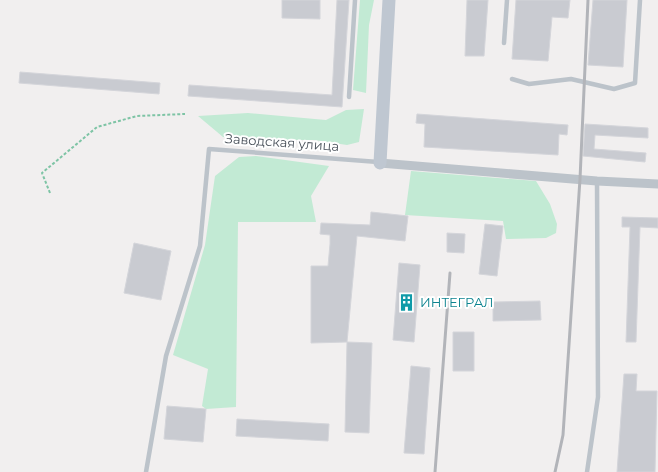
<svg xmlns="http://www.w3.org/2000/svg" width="658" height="472" viewBox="0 0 658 472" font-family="Montserrat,sans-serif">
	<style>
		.green { fill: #c2ead4 }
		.building { fill: #c9cbd1; stroke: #d4d5da }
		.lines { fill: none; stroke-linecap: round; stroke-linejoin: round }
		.path { stroke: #7ec4a5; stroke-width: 2; stroke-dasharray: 3 2; stroke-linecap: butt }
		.lane { stroke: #bcc3ca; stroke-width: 4.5 }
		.street { stroke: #bcc3ca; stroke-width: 9 }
		.secondary { stroke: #bfc7d1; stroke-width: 13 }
		.rail { stroke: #b2b4b9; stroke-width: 3 }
		.labels { text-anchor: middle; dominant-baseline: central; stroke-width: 4; stroke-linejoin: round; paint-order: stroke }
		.street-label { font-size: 13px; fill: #49515a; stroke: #fff }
		.culture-label { font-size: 13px; fill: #0d838f; stroke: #fff; text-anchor: start }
	</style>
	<rect width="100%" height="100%" fill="#f1efef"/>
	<!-- green -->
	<path class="green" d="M 360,0 L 374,0 L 369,25 L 366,93 L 353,90 Z
		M 364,109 L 359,142 L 347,145 L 314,140 L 243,140 L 223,137 L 198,116 L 248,113 L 326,120 L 346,110 Z
		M 256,156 L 329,166 L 311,196 L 316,222 L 238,222 L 236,407 L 206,409 L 202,406 L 208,369 L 173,355 L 205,245 L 215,176 L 239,157 Z
		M 411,171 L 536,181 L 550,204 L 557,224 L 556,233 L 546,238 L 506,239 L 503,221 L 405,215 Z"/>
	<!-- building -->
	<path class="building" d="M 282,0 L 320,0 L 320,19 L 282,18 Z
		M 337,0 L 349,0 L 342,107 L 188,96 L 189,85 L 332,95 Z
		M 467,0 L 488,0 L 484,56 L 465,56 Z
		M 516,0 L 570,0 L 568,18 L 552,17 L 548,61 L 512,59 Z
		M 593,0 L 627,0 L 623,67 L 588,65 Z
		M 20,72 L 160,83 L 159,94 L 19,83 Z
		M 417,114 L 568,125 L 567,135 L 559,134 L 558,155 L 424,147 L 425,124 L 416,123 Z
		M 585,124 L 648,128 L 648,138 L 595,135 L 594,149 L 646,153 L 645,162 L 583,156 Z
		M 371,212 L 408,216 L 405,241 L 357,236 L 347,342 L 311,343 L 311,266 L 328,266 L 330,244 L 330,235 L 320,234 L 321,223 L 370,225 Z
		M 622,217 L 658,218 L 658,228 L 640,227 L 636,342 L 626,342 L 630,227 L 622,227 Z
		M 485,224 L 503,226 L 497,276 L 479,274 Z
		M 447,233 L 465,234 L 464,253 L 447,252 Z
		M 134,243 L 171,251 L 161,300 L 124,293 Z
		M 399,263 L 420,265 L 414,342 L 393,340 Z
		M 540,301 L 541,320 L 493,321 L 493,302 Z
		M 453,332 L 474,332 L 474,371 L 453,371 Z
		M 347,342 L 372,343 L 369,433 L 345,432 Z
		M 411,366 L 430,368 L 424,454 L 404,453 Z
		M 624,374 L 637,374 L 636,391 L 657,391 L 655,472 L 617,472 Z
		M 167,406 L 206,409 L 203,442 L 164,439 Z
		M 237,419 L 329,424 L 328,441 L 236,436 Z"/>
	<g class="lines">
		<!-- path -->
		<path class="path" d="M 50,193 L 42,173 L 97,127 L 137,116 L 185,114"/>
		<!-- lane -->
		<path class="lane" d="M 504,43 L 507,0
			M 512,79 L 529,84 L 571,79 L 614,89 L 635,83 L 640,0
			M 349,97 L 355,0
			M 146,472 L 166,356 L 200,246 L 209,149 L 378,162
			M 587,472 L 598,397 L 597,181"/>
		<!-- street -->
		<path class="street" d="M 380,163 L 597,181 L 658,184"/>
		<!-- secondary -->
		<path class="secondary" d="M 380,163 L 389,0"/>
		<!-- rail -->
		<path class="rail" d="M 435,472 L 450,273
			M 555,472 L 563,435 L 580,179 L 588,0"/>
	</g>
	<!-- icons -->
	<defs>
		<symbol id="building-bare" viewBox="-9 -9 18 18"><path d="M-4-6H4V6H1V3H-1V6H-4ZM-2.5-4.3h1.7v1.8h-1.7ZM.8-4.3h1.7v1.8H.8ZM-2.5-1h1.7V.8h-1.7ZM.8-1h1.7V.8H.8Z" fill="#0f9aa8" stroke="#fff" stroke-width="2.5" paint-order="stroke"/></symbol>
	</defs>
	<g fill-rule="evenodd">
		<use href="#building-bare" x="394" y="290" width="25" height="25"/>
	</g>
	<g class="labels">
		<!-- street labels -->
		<g class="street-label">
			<text transform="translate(282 142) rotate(4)">Заводская улица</text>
		</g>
		<!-- culture labels -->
		<g class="culture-label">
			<text x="420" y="302">ИНТЕГРАЛ</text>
		</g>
	</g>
</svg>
